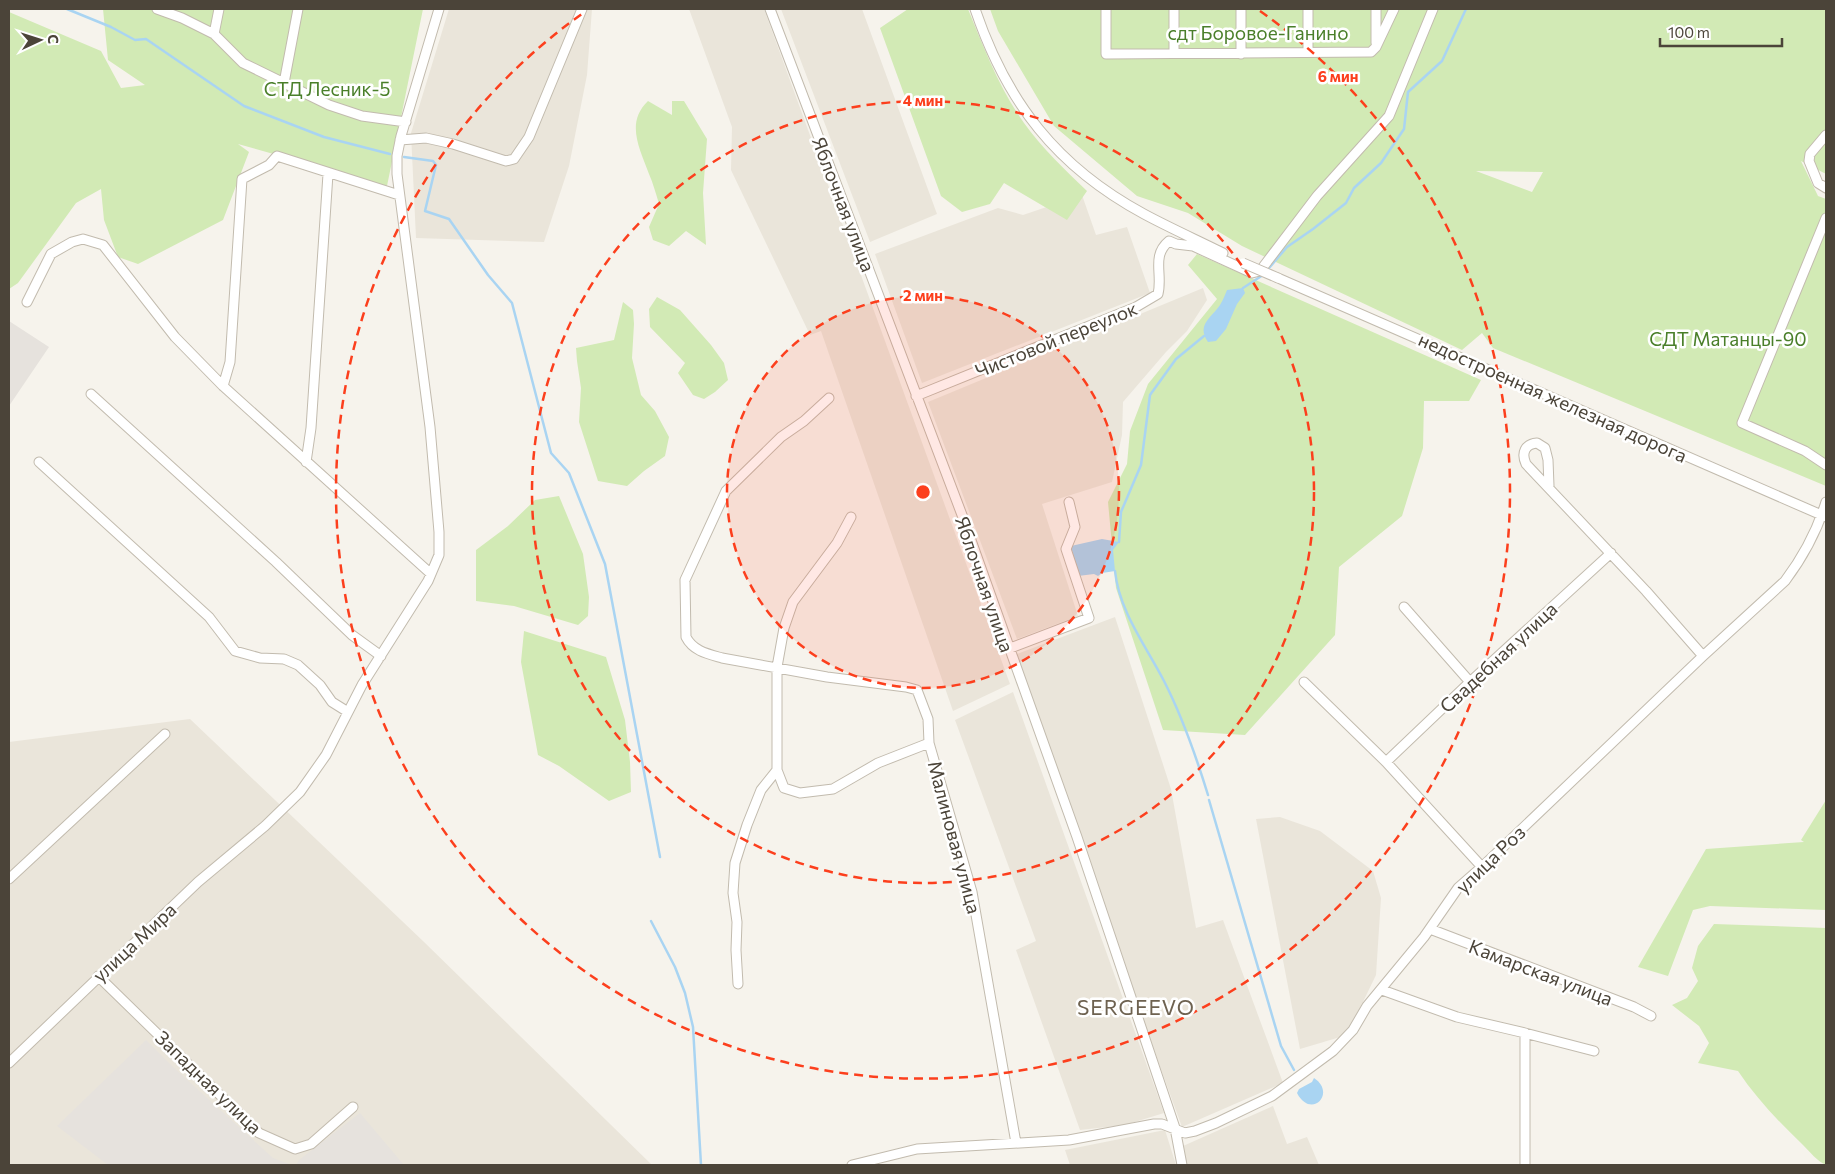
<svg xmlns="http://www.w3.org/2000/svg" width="1835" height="1174" viewBox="0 0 1835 1174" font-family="Commissioner,sans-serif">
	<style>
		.residential { fill: #eae5da }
		.industrial { fill: #e6e2dd }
		.green { fill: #d2eab5; fill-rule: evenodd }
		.water { fill: #a9d4f2 }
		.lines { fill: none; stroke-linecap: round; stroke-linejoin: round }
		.stream { stroke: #a9d4f2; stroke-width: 2.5 }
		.minor-casing { stroke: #c2bbae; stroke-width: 11 }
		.minor { stroke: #fff; stroke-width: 9 }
		.minor-bridge-casing { stroke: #c2bbae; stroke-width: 11; stroke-linecap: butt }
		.minor-bridge { stroke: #fff; stroke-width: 9 }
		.ring { fill: none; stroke: #fc3f1d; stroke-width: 2.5; stroke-dasharray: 9 6 }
		.labels { text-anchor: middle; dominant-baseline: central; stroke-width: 5; stroke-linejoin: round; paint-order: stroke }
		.park-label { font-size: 19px; fill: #4a7f2a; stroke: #fff }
		.street-label { font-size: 19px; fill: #4b4439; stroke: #fff }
		.quarter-label { font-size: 21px; letter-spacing: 1px; fill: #6e6250; stroke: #fff }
		.centre { fill: #fc3f1d; stroke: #fff; stroke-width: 2.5 }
		.ring-label { font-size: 15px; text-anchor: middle; font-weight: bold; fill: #fc3f1d; stroke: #fff; stroke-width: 5; stroke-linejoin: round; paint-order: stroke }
	</style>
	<rect width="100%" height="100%" fill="#f6f3ec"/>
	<!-- residential -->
	<path class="residential" d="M 449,9 L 592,9 L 587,75 L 569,166 L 544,242 L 416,238 L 411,133 Z
		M 689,9 L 764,9 L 1010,684 L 953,711 L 821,331 L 810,335 L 731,170 L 732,127 Z
		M 781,9 L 862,9 L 937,214 L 870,242 Z
		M 1082,195 L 1096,235 L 1127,227 L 1150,293 L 922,383 L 875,254 L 998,208 L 1023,215 Z
		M 1203,288 L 1207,300 L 1187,331 L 1166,352 L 1123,402 L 1122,435 L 1112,482 L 1042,504 L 1078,616 L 1017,639 L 928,402 Z
		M 1115,617 L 1171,789 L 1196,928 L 1223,920 L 1283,1083 L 1182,1127 L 1123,965 L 1017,654 Z
		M 1013,692 L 1164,1113 L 1125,1125 L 1080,1130 L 1016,950 L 1036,941 L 955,720 Z
		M 190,719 L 423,941 L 652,1165 L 9,1165 L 9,742 Z
		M 1280,817 L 1320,831 L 1373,871 L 1381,898 L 1376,975 L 1347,1035 L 1300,1049 L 1256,819 Z
		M 1273,1106 L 1287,1144 L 1307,1137 L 1319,1165 L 1186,1165 L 1183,1146 Z
		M 1165,1130 L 1176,1165 L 1070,1165 L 1065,1150 Z"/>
	<!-- industrial -->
	<path class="industrial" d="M 9,321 L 49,347 L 9,406 Z
		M 146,1040 L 172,1066 L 273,1158 L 292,1165 L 108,1165 L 57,1126 Z
		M 360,1113 L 404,1165 L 296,1165 L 299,1160 Z"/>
	<!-- green -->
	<path class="green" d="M 103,9 L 423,9 L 387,186 L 238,144 L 249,152 L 223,220 L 138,264 L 118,257 L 104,220 L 101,189 L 76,203 L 18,283 L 9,289 L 9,12 L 101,51 L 121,88 L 145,85 L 108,60 Z
		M 908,9 L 968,9 C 984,48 999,88 1024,123 C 1042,148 1065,170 1087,191 L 1067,220 L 1004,183 L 990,204 L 962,212 L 941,196 L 880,28 Z
		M 990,9 L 1826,9 L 1826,174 L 1801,161 L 1818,196 L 1826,199 L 1826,486 L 1493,348 L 1482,333 L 1462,350 L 1242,246 L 1188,213 L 1137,196 L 1054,126 L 998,31 ZM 1476,171 L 1543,172 L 1532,192 Z
		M 648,101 L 672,115 L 672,101 L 684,101 L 707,139 L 703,193 L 706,245 L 686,231 L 669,246 L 653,240 L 649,227 L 659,204 C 656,194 653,183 649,174 C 640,149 625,123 648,101 Z
		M 1197,254 L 1481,380 L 1469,401 L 1424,401 L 1423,448 L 1402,516 L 1339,567 L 1335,635 L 1245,735 L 1163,730 L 1116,588 L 1108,502 L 1127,464 L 1130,431 L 1148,384 L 1217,299 L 1188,265 Z
		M 657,297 L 680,310 L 711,345 L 724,363 L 728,380 L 715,392 L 704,399 L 693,395 L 678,373 L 685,363 L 650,327 L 649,309 Z
		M 623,302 L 633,310 L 634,324 L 632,358 L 641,395 L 655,411 L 669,437 L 665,456 L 644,471 L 627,486 L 598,481 L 579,422 L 581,388 L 577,361 L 576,348 L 614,340 Z
		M 559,496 L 583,554 L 589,597 L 588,616 L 578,625 L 514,606 L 476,601 L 476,550 L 508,526 L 535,500 Z
		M 524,631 L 606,657 L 625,720 L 630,762 L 631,792 L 609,801 L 559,766 L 538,755 L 521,662 Z
		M 1826,800 L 1826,910 L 1710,906 L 1693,910 L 1668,976 L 1638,967 L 1706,849 L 1804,842 L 1801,840 Z
		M 1714,924 L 1826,928 L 1826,1165 C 1817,1161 1810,1152 1803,1145 C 1779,1122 1756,1098 1738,1071 L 1698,1063 L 1709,1043 L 1699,1026 L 1672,1005 L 1687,998 L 1698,981 L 1692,968 L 1698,946 Z"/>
	<!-- water -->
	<path class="water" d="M 1243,288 L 1245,293 L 1237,304 L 1226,329 L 1216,341 L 1208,342 C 1196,325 1211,318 1220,305 C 1223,300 1225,295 1227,290 Z
		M 1102,539 L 1119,542 L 1113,550 L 1115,571 L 1102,573 L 1098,576 L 1094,574 L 1078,576 L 1071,546 Z
		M 1314,1078 C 1337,1093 1311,1120 1297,1093 L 1299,1089 L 1312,1082 Z"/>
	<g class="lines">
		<!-- stream -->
		<path class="stream" d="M 67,9 L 111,27 L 135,40 L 146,39 L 244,106 L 324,137 L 390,154
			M 404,157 L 433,161 L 436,165 L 425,211 L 449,219 L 488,275 L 512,303 L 551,453 L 569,473 L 605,564 L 660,857
			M 1243,288 L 1263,275 L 1287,247 L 1313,229 L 1346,203 L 1354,188 L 1381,163 L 1404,129 L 1408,92 L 1442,61 L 1466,9
			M 1119,542 L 1121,512 L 1141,465 L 1150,395 L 1176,359 L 1204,336
			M 1115,571 C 1119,611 1146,646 1164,681 C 1183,718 1196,756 1208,795
			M 1209,800 L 1281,1046 L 1294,1070
			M 651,921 L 675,967 L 685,993 L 693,1027 L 701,1165"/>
		<defs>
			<path id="minor" d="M 157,9 L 182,18 L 214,34
				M 219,9 L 214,34 L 243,63 L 329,105 L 362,116 L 406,122
				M 770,9 L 962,515 L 1077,837 L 1175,1128 L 1182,1165
				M 975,9 C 1007,103 1057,167 1144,214 C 1170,228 1197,240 1223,253
				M 1106,9 L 1106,54 L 1371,52 L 1376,47 L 1394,9
				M 1308,9 L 1308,52
				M 1376,9 L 1376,43
				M 1174,53 L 1174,9
				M 1241,54 L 1241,9
				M 284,83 L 298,9
				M 1826,135 L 1810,154 L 1809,161 L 1818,183 L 1826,188
				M 400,140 L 426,138 L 453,144 L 506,161 L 514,159 L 529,137 L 582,9
				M 1826,218 L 1742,423 L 1805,451 L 1826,465
				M 1278,278 L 1826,517
				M 27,302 L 51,254 L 72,242 L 83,239 L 103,245 L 175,337 L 223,386 L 430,573
				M 223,386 L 230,362 L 242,179 L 269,165 L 277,156 L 399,195
				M 91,394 L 276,562 L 352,635 L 381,656
				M 916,396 L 1136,307 L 1158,294 C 1163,274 1151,256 1169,241 L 1176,244 L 1193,246 L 1252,273 L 1260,271 L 1317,196 L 1389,116 L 1433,9
				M 829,398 L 804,421 L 781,437 L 726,491 L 685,580 L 686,637 C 693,651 708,654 722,658 L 827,677 L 906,687 L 917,690 L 928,719 L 929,743 L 972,892 L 1016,1143
				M 39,462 L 209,617 L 235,651 L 260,658 L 284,659 L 298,665 L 320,685 L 332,702 L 348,712
				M 306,462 L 311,428 L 328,174
				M 1549,486 L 1548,460 L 1545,448 L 1537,443 C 1525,444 1521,453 1526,464 L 1646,591 L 1703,656
				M 851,517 L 837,543 L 793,602 L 784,628 L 777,667 L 777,770 L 784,788 L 800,793 L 833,789 L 878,763 L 929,743
				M 1404,607 L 1470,682
				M 1008,649 L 1089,618 L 1066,549 L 1075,527 L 1069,502
				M 1304,682 L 1386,762 L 1482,867
				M 1386,762 L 1470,682 L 1611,553
				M 9,879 L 165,734
				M 1430,929 L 1634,1007 L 1651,1016
				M 98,976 L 259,1133 L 295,1149 L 311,1144 L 353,1107
				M 738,984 L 736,950 L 737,922 L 733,893 L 735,863 L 747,825 L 761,790 L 777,770
				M 1382,990 L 1457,1017 L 1525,1033 L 1525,1165
				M 1525,1033 L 1594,1051
				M 9,1063 L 198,882 L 265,826 L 300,792 L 326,755 L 362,685 L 428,581 L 439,555 L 439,532 L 430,427 L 397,174 L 397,156 L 401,136 L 439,9
				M 852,1165 L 917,1149 L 1069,1140 L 1154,1124 L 1162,1124 L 1185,1133 L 1195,1131 L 1216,1123 L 1272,1096 L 1333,1051 L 1353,1030 L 1367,1006 L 1424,937 L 1458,888 L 1482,867 L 1703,656 L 1785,581 C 1803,557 1817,531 1826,502"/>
		</defs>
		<!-- minor casing -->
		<use href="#minor" class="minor-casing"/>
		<!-- minor -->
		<use href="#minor" class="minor"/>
		<defs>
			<path id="minor-bridge" d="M 1243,263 L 1278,278"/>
		</defs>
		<!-- minor-bridge casing -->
		<use href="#minor-bridge" class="minor-bridge-casing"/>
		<!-- minor-bridge -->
		<use href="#minor-bridge" class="minor-bridge"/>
	</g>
	<!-- distance rings -->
	<circle cx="923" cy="492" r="196" fill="#fc3f1d" fill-opacity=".12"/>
	<g class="ring">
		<circle cx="923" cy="492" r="196"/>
		<circle cx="923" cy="492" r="391"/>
		<path d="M1260 11A587 587 0 1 1 586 11"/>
	</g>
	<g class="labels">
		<!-- park labels -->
		<g class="park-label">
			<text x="1258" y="32">сдт Боровое-Ганино</text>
			<text x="327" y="88">СТД Лесник-5</text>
			<text x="1728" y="338">СДТ Матанцы-90</text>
		</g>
		<!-- street labels -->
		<g class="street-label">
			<text transform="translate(844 204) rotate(69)">Яблочная улица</text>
			<text transform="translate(1056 339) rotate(-22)">Чистовой переулок</text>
			<text transform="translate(1553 397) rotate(24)">недостроенная железная дорога</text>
			<text transform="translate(985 584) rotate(71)">Яблочная улица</text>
			<text transform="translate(1498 657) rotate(-43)">Свадебная улица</text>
			<text transform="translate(955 837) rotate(75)">Малиновая улица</text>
			<text transform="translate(1490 859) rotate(-44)">улица Роз</text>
			<text transform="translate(134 942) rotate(-43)">улица Мира</text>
			<text transform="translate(1541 972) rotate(21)">Камарская улица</text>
			<text transform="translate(209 1082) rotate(44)">Западная улица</text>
		</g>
		<!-- quarter labels -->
		<g class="quarter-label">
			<text x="1136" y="1006">SERGEEVO</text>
		</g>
	</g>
	<circle cx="923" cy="492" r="8" class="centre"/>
	<g class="ring-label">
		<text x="1338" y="82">6 мин</text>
		<text x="923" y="106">4 мин</text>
		<text x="923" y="301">2 мин</text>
	</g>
	<!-- border -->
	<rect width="1835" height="1174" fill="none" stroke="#4b4439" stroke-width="20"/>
	<!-- north arrow -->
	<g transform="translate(40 40) rotate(86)" stroke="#ffffff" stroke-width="4" paint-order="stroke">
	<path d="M0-4L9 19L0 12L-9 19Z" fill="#4b4439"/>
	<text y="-8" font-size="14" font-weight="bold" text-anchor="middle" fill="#4b4439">С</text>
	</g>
	<!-- scale -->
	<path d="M1660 38v8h122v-8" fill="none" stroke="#4b4439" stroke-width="2.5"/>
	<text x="1668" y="38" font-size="15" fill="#4b4439" stroke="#ffffff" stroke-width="4" paint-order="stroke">100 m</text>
</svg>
